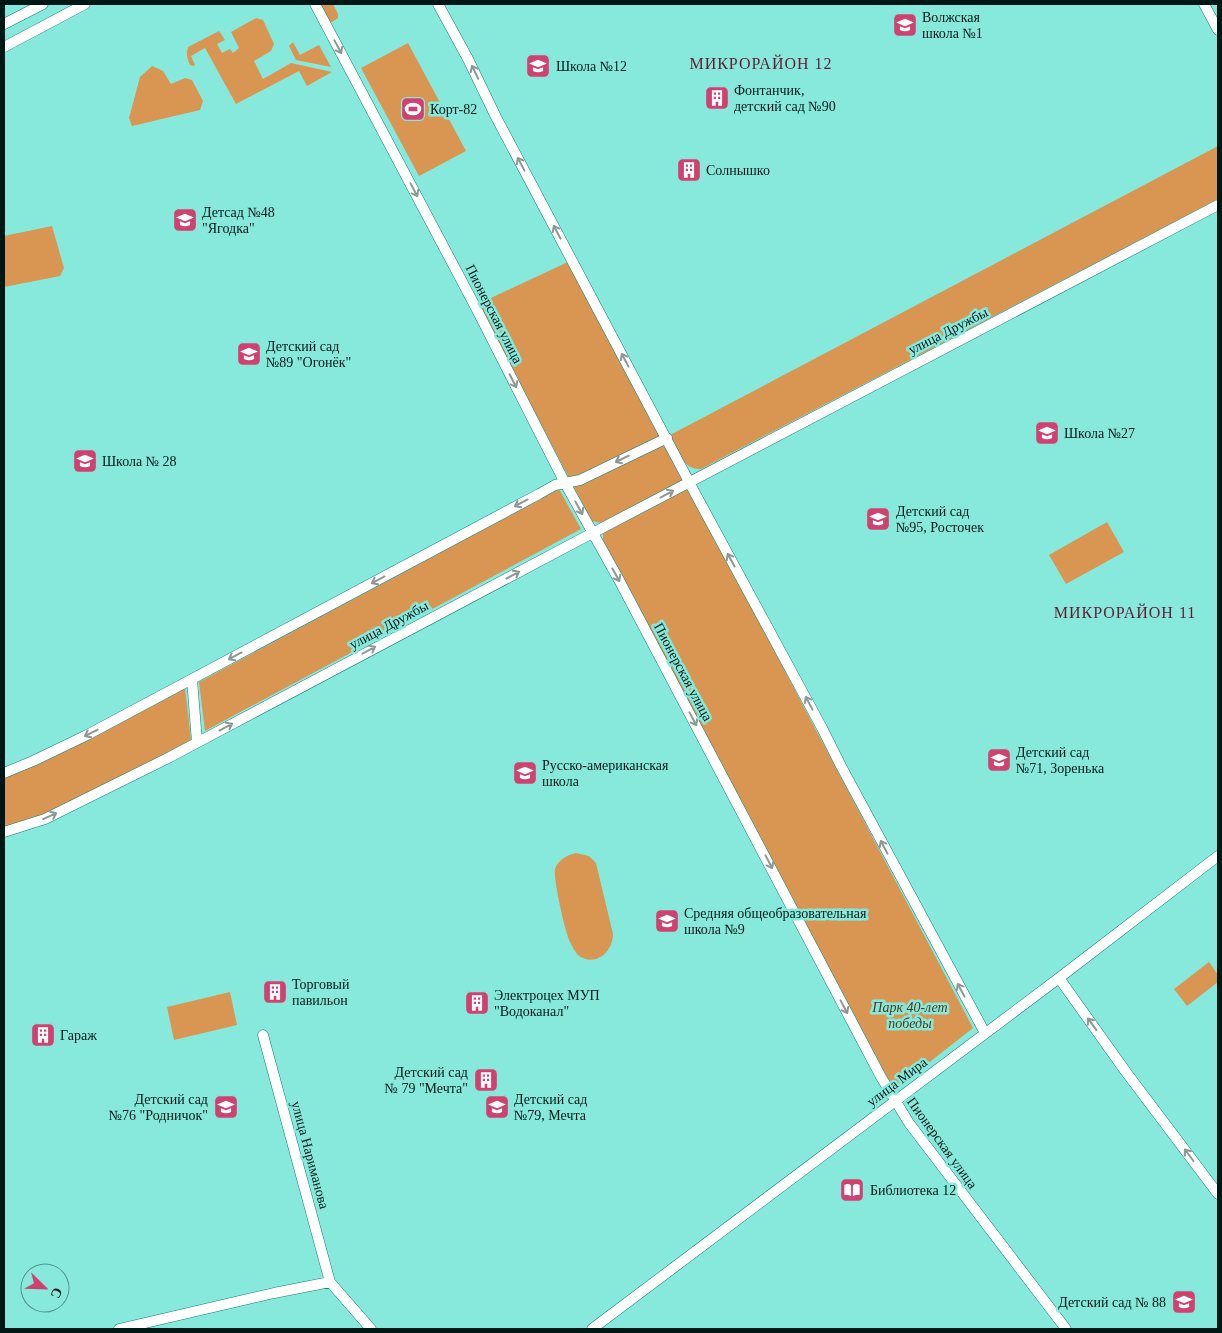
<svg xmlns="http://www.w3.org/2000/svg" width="1222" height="1333" viewBox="0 0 1222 1333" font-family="'Times New Roman',serif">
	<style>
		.green { fill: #d89652 }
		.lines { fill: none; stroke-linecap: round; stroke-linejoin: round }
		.minor-casing { stroke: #0b8278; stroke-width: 11 }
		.minor { stroke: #fff; stroke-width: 10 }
		.oneway { stroke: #8c9796 }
		.labels { text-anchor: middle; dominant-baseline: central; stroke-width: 5; stroke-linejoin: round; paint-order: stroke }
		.poi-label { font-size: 14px; fill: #001815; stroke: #87e9dc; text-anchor: start }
		.street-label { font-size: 14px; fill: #001815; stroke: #87e9dc }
		.park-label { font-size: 14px; font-style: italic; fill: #553718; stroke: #87e9dc }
		.quarter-label { font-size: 16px; letter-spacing: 1px; fill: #601c31; stroke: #87e9dc }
	</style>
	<rect width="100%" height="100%" fill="#87e9dc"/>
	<!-- green -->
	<path class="green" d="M 318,4 L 333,4 L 338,14 L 338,18 L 332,22 L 328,21 Z
		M 256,18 L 263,20 L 274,44 L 271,51 L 254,61 L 263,79 L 291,63 L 332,72 L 307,86 L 299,71 L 236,104 L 205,48 L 191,56 L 195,65 L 193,66 L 190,65 C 187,58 186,54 188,47 L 219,31 L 225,40 L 217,44 L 222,53 L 230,49 L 233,53 L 239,48 L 231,32 Z
		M 293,42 L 300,55 L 319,45 L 331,67 L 296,60 L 289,46 Z
		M 408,43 L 466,151 L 419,176 L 361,68 Z
		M 152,66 L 163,71 L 171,84 L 185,78 L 192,80 L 203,101 L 200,110 L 132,126 L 129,118 L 140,77 Z
		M 1218,146 L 1218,199 L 701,469 C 682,470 677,449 670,435 Z
		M 52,226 L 64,268 L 60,276 L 4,287 L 4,236 Z
		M 570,261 L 683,476 L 682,480 L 679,483 L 601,523 L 592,521 L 590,518 L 478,304 Z
		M 688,487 L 973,1028 L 894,1090 L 603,542 L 603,532 Z
		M 559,489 L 581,529 L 205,731 L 199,682 Z
		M 1107,522 L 1124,552 L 1066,584 L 1049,555 Z
		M 185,688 L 191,740 L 88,794 L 43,815 L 4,828 L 4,777 Z
		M 576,853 L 589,856 L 596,863 L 613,934 C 613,952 595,968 578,955 C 575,952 572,946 570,942 C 565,932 553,878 555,869 C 558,860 567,855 576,853 Z
		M 1209,962 L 1218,975 L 1218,982 L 1187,1006 L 1174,989 Z
		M 230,992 L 237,1025 L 174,1040 L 167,1007 Z"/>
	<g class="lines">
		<defs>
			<path id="minor" d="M 315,4 L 475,306 L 565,483 L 619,580 L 881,1077 L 909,1123 L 1066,1329
				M 438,4 L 468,59 L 496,117 L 696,495 L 822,728 L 841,766 L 985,1033
				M 1204,4 L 1218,30
				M 4,24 L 43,4
				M 4,47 L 85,4
				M 192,679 L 197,742
				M 4,773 L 33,761 L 87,735 L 539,494 L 555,485 L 580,480 L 667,438
				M 4,832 L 45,819 L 170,757 L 583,538 L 1218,205
				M 1059,978 L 1126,1072 L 1218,1194
				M 263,1035 L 330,1282 L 371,1329
				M 119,1329 L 274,1293 L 330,1282
				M 592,1329 L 1059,978 L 1218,856"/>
		</defs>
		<!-- minor casing -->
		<use href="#minor" class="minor-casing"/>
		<!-- minor -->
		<use href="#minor" class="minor"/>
	</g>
	<!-- one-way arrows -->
	<defs><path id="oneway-shaft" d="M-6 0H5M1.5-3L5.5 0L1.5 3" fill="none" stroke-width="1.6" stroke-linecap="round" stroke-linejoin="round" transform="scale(1.25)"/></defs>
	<g class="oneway">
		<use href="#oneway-shaft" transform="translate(338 47) rotate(62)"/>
		<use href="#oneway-shaft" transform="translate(475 72) rotate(-116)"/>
		<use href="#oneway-shaft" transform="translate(521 164) rotate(-118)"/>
		<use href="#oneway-shaft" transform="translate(414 190) rotate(62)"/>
		<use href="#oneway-shaft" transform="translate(557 232) rotate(-118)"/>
		<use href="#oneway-shaft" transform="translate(625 360) rotate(-118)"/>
		<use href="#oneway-shaft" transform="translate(513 381) rotate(63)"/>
		<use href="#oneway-shaft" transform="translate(622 459) rotate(154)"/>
		<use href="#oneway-shaft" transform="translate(667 494) rotate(-28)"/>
		<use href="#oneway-shaft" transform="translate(521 503) rotate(152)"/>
		<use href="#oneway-shaft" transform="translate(579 508) rotate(61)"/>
		<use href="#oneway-shaft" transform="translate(731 560) rotate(-119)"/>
		<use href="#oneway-shaft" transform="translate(513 575) rotate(-28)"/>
		<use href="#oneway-shaft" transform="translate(616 575) rotate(61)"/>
		<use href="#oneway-shaft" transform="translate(378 580) rotate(152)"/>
		<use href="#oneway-shaft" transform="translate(369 650) rotate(-28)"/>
		<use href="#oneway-shaft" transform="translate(235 656) rotate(152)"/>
		<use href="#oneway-shaft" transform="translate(809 703) rotate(-118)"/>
		<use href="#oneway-shaft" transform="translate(693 719) rotate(62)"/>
		<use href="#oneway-shaft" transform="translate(226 727) rotate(-28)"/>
		<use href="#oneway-shaft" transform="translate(91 733) rotate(153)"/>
		<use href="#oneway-shaft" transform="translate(50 816) rotate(-24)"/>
		<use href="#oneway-shaft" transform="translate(884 847) rotate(-118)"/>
		<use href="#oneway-shaft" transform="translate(769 862) rotate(62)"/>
		<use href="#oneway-shaft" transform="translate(961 990) rotate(-118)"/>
		<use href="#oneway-shaft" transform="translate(844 1007) rotate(62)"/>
		<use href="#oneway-shaft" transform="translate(1092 1024) rotate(-126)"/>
		<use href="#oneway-shaft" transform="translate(1189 1155) rotate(-127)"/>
	</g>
	<!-- icons -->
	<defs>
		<symbol id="school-square" viewBox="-11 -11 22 22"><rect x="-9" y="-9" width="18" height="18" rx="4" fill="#cf426f" stroke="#87e9dc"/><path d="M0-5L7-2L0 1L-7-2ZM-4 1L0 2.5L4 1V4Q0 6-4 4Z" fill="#fff"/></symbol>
		<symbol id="building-square" viewBox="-11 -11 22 22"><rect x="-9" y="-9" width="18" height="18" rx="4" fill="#cf426f" stroke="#87e9dc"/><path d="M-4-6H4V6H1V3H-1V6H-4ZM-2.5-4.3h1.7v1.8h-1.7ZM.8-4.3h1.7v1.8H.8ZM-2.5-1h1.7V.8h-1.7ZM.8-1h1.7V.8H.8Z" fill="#fff"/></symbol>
		<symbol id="stadium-square" viewBox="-11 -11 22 22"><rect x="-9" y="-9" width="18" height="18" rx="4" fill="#cf426f" stroke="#87e9dc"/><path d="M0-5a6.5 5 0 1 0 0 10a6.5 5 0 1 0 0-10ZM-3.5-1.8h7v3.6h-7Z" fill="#fff"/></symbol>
		<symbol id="library-square" viewBox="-11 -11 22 22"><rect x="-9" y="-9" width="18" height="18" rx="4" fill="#cf426f" stroke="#87e9dc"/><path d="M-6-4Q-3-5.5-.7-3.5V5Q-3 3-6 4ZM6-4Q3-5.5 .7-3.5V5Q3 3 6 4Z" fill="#fff"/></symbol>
	</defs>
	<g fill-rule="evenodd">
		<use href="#school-square" x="891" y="11" width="28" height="28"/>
		<use href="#school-square" x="524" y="52" width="28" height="28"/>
		<use href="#building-square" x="703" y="84" width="28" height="28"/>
		<use href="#stadium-square" x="399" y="95" width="28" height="28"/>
		<use href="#building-square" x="675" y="156" width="28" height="28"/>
		<use href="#school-square" x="171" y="206" width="28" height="28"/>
		<use href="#school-square" x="235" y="340" width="28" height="28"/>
		<use href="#school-square" x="1033" y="419" width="28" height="28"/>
		<use href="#school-square" x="71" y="447" width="28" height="28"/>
		<use href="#school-square" x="864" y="505" width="28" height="28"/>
		<use href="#school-square" x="985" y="746" width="28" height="28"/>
		<use href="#school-square" x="511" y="759" width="28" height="28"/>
		<use href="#school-square" x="653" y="907" width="28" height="28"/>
		<use href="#building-square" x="261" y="978" width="28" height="28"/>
		<use href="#building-square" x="463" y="989" width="28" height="28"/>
		<use href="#building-square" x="29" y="1021" width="28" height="28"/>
		<use href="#building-square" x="472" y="1066" width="28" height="28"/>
		<use href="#school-square" x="212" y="1093" width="28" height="28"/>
		<use href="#school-square" x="483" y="1093" width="28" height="28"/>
		<use href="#library-square" x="838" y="1176" width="28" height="28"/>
		<use href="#school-square" x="1170" y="1288" width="28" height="28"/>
	</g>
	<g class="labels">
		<!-- poi labels -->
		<g class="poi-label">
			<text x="922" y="17">Волжская<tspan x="922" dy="16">школа №1</tspan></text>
			<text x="556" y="66">Школа №12</text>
			<text x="734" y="90">Фонтанчик,<tspan x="734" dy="16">детский сад №90</tspan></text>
			<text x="430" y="109">Корт-82</text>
			<text x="706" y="170">Солнышко</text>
			<text x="202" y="212">Детсад №48<tspan x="202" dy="16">"Ягодка"</tspan></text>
			<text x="266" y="346">Детский сад<tspan x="266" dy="16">№89 "Огонёк"</tspan></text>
			<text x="1064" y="433">Школа №27</text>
			<text x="102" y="461">Школа № 28</text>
			<text x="896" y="511">Детский сад<tspan x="896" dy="16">№95, Росточек</tspan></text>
			<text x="1016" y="752">Детский сад<tspan x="1016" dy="16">№71, Зоренька</tspan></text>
			<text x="542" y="765">Русско-американская<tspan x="542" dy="16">школа</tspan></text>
			<text x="684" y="913">Средняя общеобразовательная<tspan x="684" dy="16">школа №9</tspan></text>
			<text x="292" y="984">Торговый<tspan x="292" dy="16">павильон</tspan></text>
			<text x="494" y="995">Электроцех МУП<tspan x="494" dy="16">"Водоканал"</tspan></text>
			<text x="60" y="1035">Гараж</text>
			<text x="468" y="1072" text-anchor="end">Детский сад<tspan x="468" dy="16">№ 79 "Мечта"</tspan></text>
			<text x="208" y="1099" text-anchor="end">Детский сад<tspan x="208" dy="16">№76 "Родничок"</tspan></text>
			<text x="514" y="1099">Детский сад<tspan x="514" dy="16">№79, Мечта</tspan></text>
			<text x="870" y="1190">Библиотека 12</text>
			<text x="1166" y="1302" text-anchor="end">Детский сад № 88</text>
		</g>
		<!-- street labels -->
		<g class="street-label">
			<text transform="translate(494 314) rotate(63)">Пионерская улица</text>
			<text transform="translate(948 331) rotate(-27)">улица Дружбы</text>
			<text transform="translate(389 625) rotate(-28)">улица Дружбы</text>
			<text transform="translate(683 672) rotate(62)">Пионерская улица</text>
			<text transform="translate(897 1082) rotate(-37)">улица Мира</text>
			<text transform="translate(942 1143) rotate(54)">Пионерская улица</text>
			<text transform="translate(310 1155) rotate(75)">улица Нариманова</text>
		</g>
		<!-- park labels -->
		<g class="park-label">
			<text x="910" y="1007">Парк 40-лет<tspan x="910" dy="16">победы</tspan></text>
		</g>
		<!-- quarter labels -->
		<g class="quarter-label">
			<text x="761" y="63">МИКРОРАЙОН 12</text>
			<text x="1125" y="612">МИКРОРАЙОН 11</text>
		</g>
	</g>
	<!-- border -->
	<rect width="1222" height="1333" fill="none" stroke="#001815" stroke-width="10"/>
	<!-- north arrow -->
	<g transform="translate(45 1288) rotate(113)"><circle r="24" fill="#87e9dc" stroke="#51958c"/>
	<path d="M0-4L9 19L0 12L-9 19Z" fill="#cf426f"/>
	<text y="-8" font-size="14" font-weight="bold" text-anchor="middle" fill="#001815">С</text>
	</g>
</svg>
